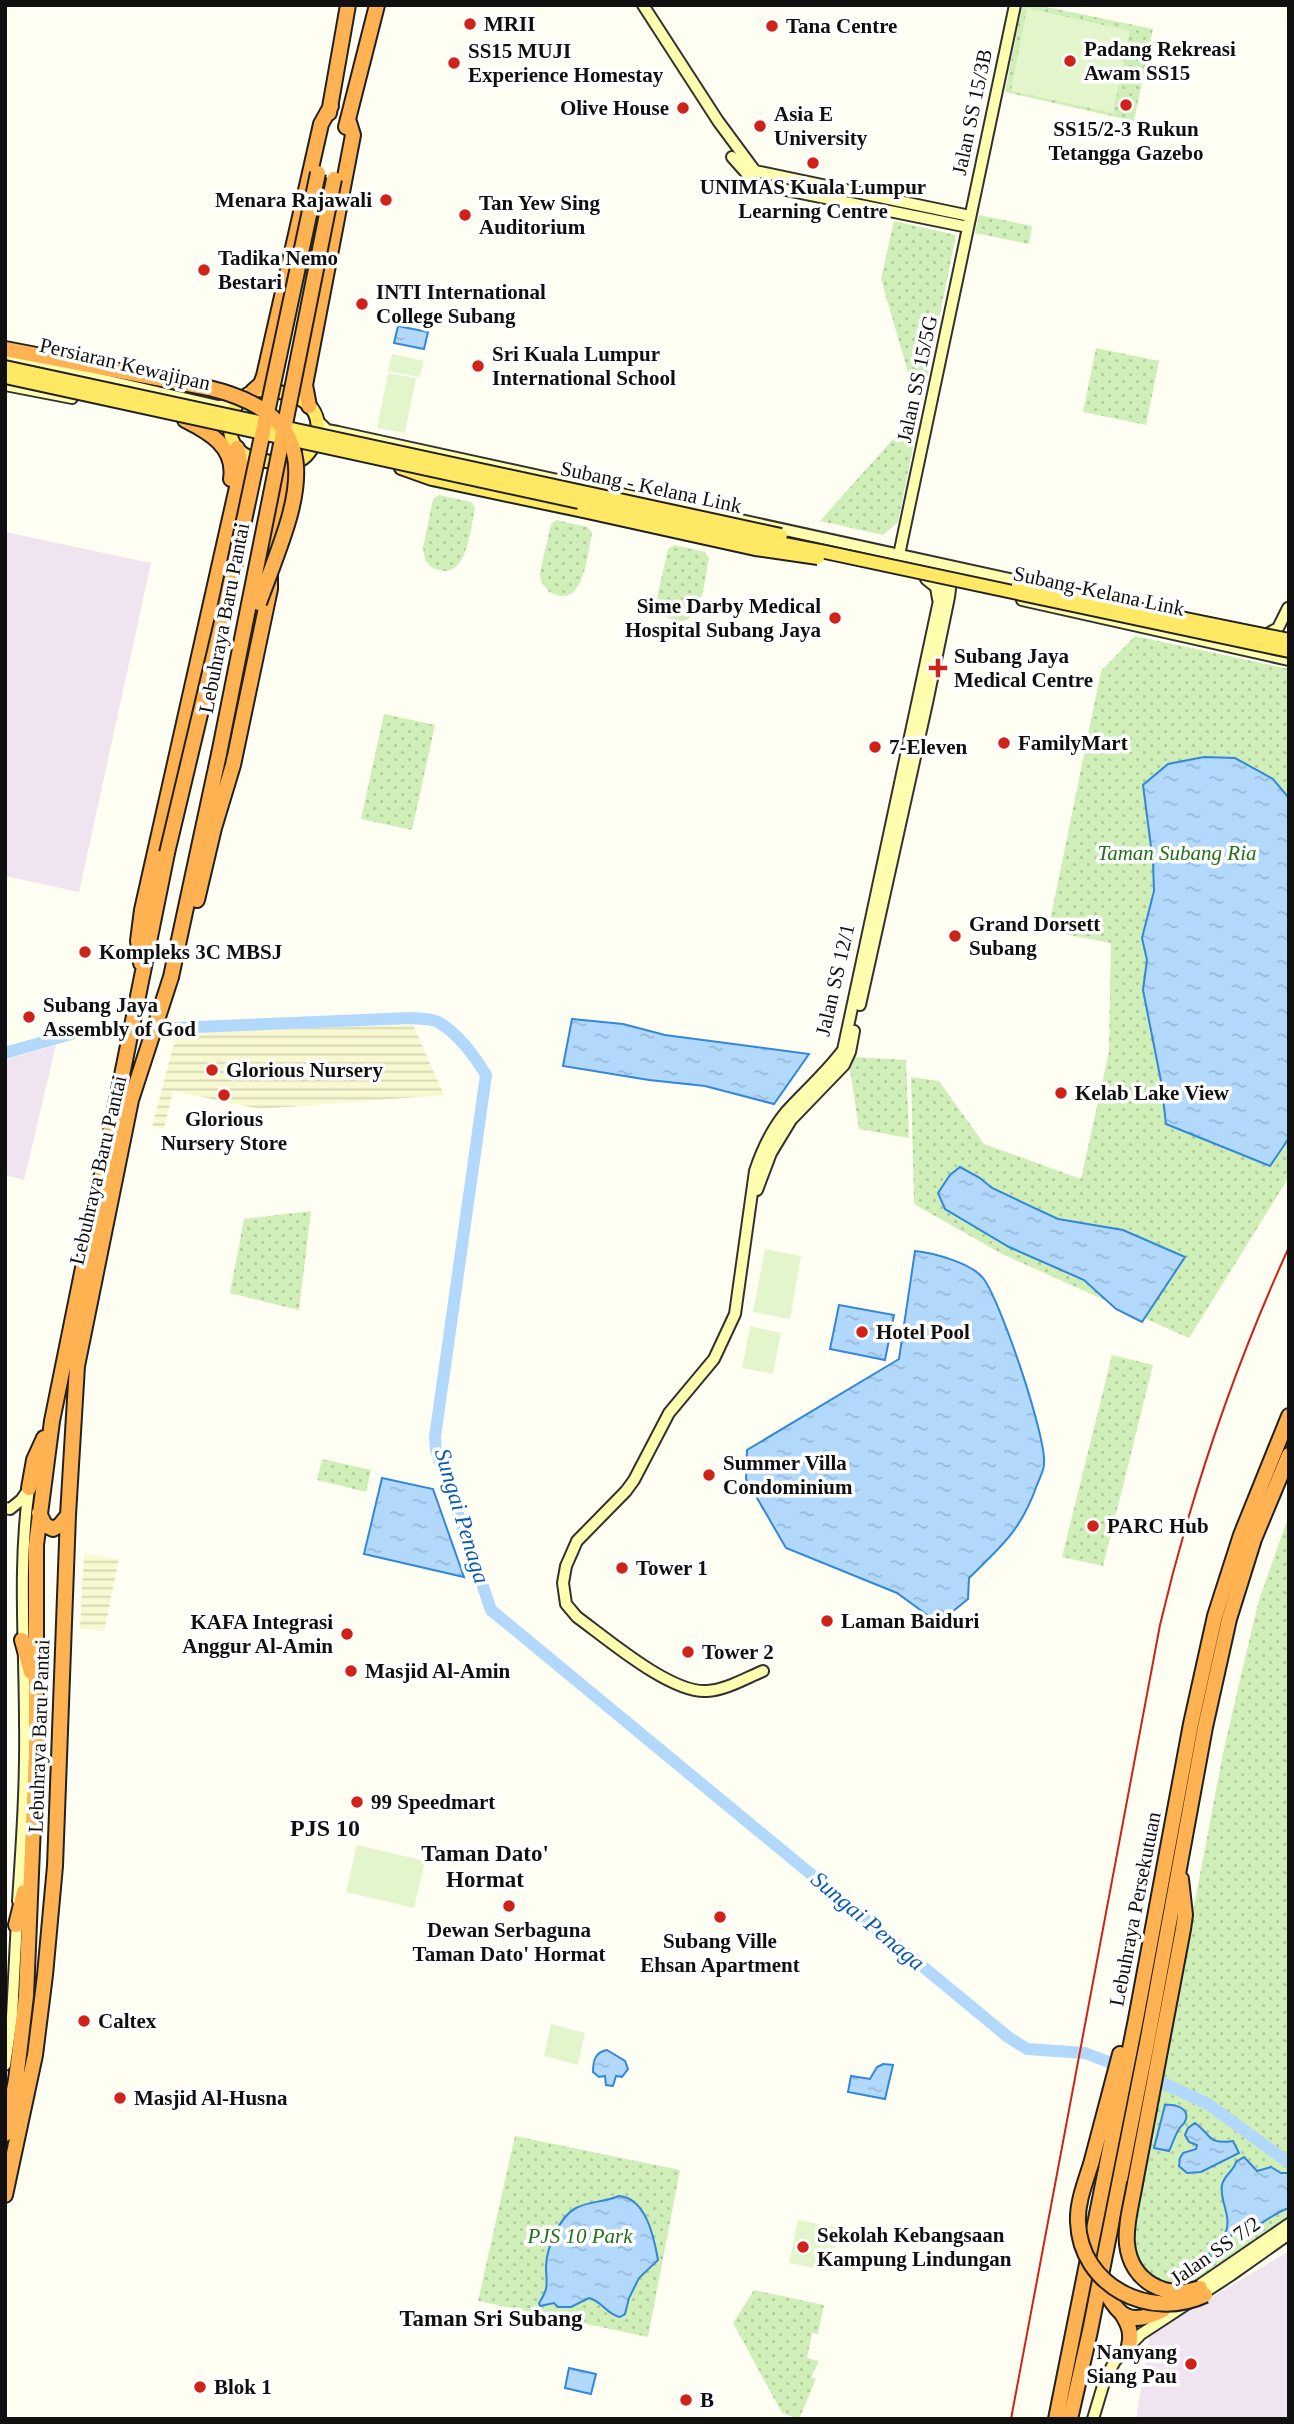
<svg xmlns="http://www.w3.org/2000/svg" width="1294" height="2424" viewBox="0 0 1294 2424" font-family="Georgia,serif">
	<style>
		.industrial { fill: #efe4ef }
		.farmland { fill: url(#farmland-rules) }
		.grass { fill: url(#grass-dots) }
		.pitch { fill: #e2f5cb }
		.water { fill: url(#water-ripples); stroke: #3287da; stroke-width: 2 }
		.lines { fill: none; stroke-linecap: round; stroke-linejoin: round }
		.river { stroke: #b2d9fc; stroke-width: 12 }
		.secondary-casing { stroke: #323232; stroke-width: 14 }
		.primary-casing { stroke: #212121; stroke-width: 16 }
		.highway-casing { stroke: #212121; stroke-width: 18 }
		.secondary { stroke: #fffeae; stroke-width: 10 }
		.primary { stroke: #ffe863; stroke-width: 12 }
		.highway { stroke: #ffb251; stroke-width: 14 }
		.rail { stroke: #cf2219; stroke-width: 2 }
		.primary-bridge-casing { stroke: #212121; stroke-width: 16; stroke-linecap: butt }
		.highway-bridge-casing { stroke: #212121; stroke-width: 18; stroke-linecap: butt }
		.primary-bridge { stroke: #ffe863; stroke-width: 12 }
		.highway-bridge { stroke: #ffb251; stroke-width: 14 }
		.poi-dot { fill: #cf2219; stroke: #fff; stroke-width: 2.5 }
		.labels { text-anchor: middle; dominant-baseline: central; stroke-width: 7; stroke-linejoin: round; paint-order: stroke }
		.poi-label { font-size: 21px; font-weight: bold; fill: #101010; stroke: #fff; text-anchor: start }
		.street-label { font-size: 21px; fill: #101010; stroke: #fff }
		.park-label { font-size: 21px; font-style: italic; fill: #227019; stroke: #fff }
		.water-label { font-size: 23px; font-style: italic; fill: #0b58b0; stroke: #fff }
		.neighbourhood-label { font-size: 23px; font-weight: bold; fill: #101010; stroke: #fff }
		.quarter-label { font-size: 24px; font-weight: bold; fill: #101010; stroke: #fff }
	</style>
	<defs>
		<pattern id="farmland-rules" width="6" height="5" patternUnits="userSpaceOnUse" patternTransform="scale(1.75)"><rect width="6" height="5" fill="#f8f9d0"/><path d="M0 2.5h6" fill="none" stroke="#d4d4b2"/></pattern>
		<pattern id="grass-dots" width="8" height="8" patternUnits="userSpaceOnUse" patternTransform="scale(1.75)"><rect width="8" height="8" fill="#cfeeb8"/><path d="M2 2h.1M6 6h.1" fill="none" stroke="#b1cb9d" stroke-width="1.8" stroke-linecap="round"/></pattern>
		<pattern id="water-ripples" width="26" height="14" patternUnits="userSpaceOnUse" patternTransform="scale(1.75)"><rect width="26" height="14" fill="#b2d9fc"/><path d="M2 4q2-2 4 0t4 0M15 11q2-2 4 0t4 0" fill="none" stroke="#98b9d7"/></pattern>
	</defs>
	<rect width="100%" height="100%" fill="#fffef3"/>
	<!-- industrial -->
	<path class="industrial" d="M 5,532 L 151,563 L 79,892 L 5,876 Z
		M 56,1045 L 24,1180 L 5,1175 L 5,1060 Z
		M 1289,2251 L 1289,2419 L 1136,2419 L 1150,2334 Z"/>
	<!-- farmland -->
	<path class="farmland" d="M 413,1025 L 444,1095 L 260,1109 L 173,1091 L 164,1128 L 152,1127 L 177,1032 Z
		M 84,1554 L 119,1559 L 104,1631 L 80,1628 Z"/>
	<!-- grass -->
	<path class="grass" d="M 1022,5 L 1037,5 L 1153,29 L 1134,121 L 1005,92 Z
		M 979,215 L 1032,226 L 1029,244 L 975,233 Z
		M 894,221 L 956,235 L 898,522 L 883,535 L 820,521 L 919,410 L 881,279 Z
		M 1096,348 L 1159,361 L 1146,425 L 1083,412 Z
		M 439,495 L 471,502 L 475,508 C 470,530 467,588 430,566 L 425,560 L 423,548 L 433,499 Z
		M 556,520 L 588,527 L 592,533 C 587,555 584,614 548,591 L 541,581 L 540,573 L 551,524 Z
		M 674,545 L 705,552 L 709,558 C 704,580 702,639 665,616 L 658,606 L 657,598 L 668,549 Z
		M 1135,636 L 1289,669 L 1289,1177 L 1189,1338 L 1002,1254 L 914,1204 L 911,1077 L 939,1081 L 984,1144 L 1081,1179 L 1109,1052 L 1111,943 L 1048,931 L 1101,671 Z
		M 384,714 L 435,725 L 412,830 L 361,819 Z
		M 855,1057 L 906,1060 L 909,1138 L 859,1129 L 850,1069 Z
		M 311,1211 L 299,1310 L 230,1293 L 244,1219 Z
		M 1112,1355 L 1153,1365 L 1103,1566 L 1062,1557 Z
		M 322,1459 L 371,1470 L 366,1492 L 317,1480 Z
		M 1289,1515 L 1289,2218 L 1215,2272 L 1196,2283 L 1182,2287 L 1149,2278 L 1135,2255 L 1134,2224 L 1223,1753 L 1258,1603 Z
		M 515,2136 L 680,2170 L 648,2337 L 478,2301 Z
		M 754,2290 L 824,2305 L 818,2334 L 812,2333 L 807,2358 L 819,2361 L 811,2377 L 816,2379 L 799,2419 L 782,2413 L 733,2323 Z"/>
	<!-- pitch -->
	<path class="pitch" d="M 1027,8 L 1130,31 L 1113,113 L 1011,91 Z
		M 392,354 L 424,361 L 420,377 L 388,371 Z
		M 388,373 L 416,378 L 405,433 L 377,428 Z
		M 765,1249 L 801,1256 L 790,1319 L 753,1312 Z
		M 750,1326 L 781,1333 L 773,1374 L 742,1368 Z
		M 357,1845 L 425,1861 L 414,1908 L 346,1892 Z
		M 551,2024 L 585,2033 L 578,2065 L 544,2056 Z
		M 798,2220 L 839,2228 L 830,2271 L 789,2263 Z"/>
	<!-- water -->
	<path class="water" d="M 398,326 L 428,332 L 424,349 L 394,343 Z
		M 1204,757 L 1235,758 L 1273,779 L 1289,798 L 1289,1138 L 1270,1166 L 1166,1124 L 1161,1081 L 1143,990 L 1147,960 L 1142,938 L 1154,891 L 1153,862 L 1143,785 L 1168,764 Z
		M 572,1019 L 623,1024 L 665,1035 L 809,1054 L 774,1104 L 705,1086 L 649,1080 L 563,1066 Z
		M 960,1167 L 980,1178 L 992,1188 L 1058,1219 L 1123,1230 L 1185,1257 L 1142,1322 L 1116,1309 L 1084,1280 L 1009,1247 L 945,1209 L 938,1193 L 950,1175 Z
		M 915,1251 C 934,1253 971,1263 983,1278 C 1000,1299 1047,1438 1044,1464 C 1044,1471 1039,1479 1037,1485 C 1021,1530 1003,1545 969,1578 L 968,1599 L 947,1616 L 930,1617 L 897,1593 L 786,1548 L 746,1479 L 747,1450 L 899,1359 Z
		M 839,1305 L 894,1315 L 885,1360 L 830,1349 Z
		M 382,1478 L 433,1489 L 464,1577 L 364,1554 Z
		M 607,2050 L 625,2061 L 628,2069 L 622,2077 L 616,2076 L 613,2086 L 606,2085 L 605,2076 L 599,2077 L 593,2072 C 593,2061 595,2052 607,2050 Z
		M 883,2064 L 893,2065 L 885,2099 L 848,2092 L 851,2076 L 870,2079 L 877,2067 Z
		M 1165,2105 C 1173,2104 1189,2107 1186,2119 C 1184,2126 1183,2123 1179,2129 C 1176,2133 1172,2145 1169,2151 L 1154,2148 Z
		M 1195,2123 C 1212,2135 1207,2145 1233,2141 L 1239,2153 L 1201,2172 L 1187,2173 L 1179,2166 L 1180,2158 L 1183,2153 L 1196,2149 L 1197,2145 L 1189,2142 L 1185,2135 L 1188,2128 Z
		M 1244,2157 L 1257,2171 L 1271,2167 L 1281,2173 L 1289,2173 L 1289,2208 C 1277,2212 1270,2218 1260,2224 C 1254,2228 1250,2225 1244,2227 C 1235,2230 1218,2248 1211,2256 L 1208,2256 C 1212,2247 1220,2242 1225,2234 C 1233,2217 1219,2201 1222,2185 C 1224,2175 1234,2171 1236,2162 Z
		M 619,2196 C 646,2198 654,2237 658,2260 L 639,2278 L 629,2298 L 625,2314 L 620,2317 C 606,2314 602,2301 589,2298 L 571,2307 L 558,2307 L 554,2303 L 540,2306 L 539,2303 C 550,2286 546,2284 546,2266 C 547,2247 559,2217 576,2208 C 589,2201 606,2202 619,2196 Z
		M 569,2368 L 596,2374 L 591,2394 L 565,2388 Z"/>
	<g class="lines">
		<!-- river -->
		<path class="river" d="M 5,1053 L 78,1032 L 411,1018 C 419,1019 431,1018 438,1022 C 459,1034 474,1055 486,1075 L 435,1437 L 436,1450 L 491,1610 L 1008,2037 L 1027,2049 L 1085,2053 L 1163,2083 L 1208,2104 L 1289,2163"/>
		<defs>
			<path id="secondary" d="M 643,5 L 718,121 L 755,171 L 970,216
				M 732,157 L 756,184 L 968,227
				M 5,357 L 218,406 L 236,405
				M 5,385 L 72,398
				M 319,422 L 327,430 L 338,432 L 1028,583
				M 899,555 L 1015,5
				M 926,579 L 936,587 L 938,599
				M 1022,600 L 1289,660
				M 1264,636 L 1278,628 L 1288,608
				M 860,1005 L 927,703 L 949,597 L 952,573
				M 757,1190 L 771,1153 L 791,1120 L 844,1065 L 850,1052 L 854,1031
				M 5,1508 L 10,1509 L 21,1500 L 28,1490
				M 763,1671 C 746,1678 726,1690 707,1691 C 671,1694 606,1638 577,1617 L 566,1604 L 563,1583 L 566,1566 L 577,1541 L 626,1491 L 634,1480 L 669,1413 L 714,1359 L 735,1314 L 755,1171 C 762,1150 772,1129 786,1112 C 805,1091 826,1073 843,1050 L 943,582 L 949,569
				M 18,1901 C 22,1842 26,1782 25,1724 C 25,1644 18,1567 29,1488
				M 5,2065 L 12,2017 L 17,1920
				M 1194,2289 L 1289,2224
				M 1093,2419 L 1105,2379 L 1115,2361 L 1141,2334 L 1231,2275 L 1289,2234"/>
			<path id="primary" d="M 260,390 C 291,391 328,402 315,441 C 311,452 305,460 293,463 C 285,466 275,463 266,461 C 258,460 248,458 241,452 C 219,434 232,393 260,390 Z
				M 401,468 L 432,479 L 583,511"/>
			<path id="highway" d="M 329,113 L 348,5
				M 346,127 L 377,5
				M 5,349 L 209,388
				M 253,391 L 261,384 L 264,376 L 321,124 L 331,106
				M 309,406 L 305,385 L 353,135 L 348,119
				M 185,420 C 209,432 236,447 231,479
				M 197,900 L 214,828 L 233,765 L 270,589 L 270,538 L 284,481 L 294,463
				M 141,963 L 138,941 L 142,910 L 240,474 L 240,462 L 237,448
				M 29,1488 L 34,1460 L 44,1438
				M 39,1513 L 45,1525 L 53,1529 L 60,1525 L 68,1515
				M 22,1640 L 31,1672
				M 16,1925 L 24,1892
				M 5,2134 L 16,2080 L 26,1996 L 36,1751 L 36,1545 L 52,1421 L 167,853
				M 1091,2164 L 1120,2054
				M 1135,2183 L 1183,1929 L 1185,1915 L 1181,1879
				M 5,2195 L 35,2055 L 45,1975 L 55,1866 L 68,1515 L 77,1366 L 131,1100 L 171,977 L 219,754
				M 1100,2282 C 1118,2313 1125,2329 1163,2310
				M 1122,2314 C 1129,2325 1132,2333 1129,2346
				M 1056,2419 L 1136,2019 L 1191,1724 L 1215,1616 L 1241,1535 L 1289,1416
				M 1070,2419 L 1090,2331 L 1147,2043 L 1205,1727 L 1229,1619 L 1254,1539 L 1289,1455"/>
		</defs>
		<!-- secondary casing -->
		<use href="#secondary" class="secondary-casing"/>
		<!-- primary casing -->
		<use href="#primary" class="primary-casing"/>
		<!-- highway casing -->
		<use href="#highway" class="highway-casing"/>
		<!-- secondary -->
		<use href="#secondary" class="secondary"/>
		<!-- primary -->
		<use href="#primary" class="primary"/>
		<!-- highway -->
		<use href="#highway" class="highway"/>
		<!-- rail -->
		<path class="rail" d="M 1011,2419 L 1160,1625 C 1191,1494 1233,1370 1289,1247"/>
		<defs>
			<path id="primary-bridge" d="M 5,367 L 781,535
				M 5,377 L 666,521 L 825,552 L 1289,651
				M 583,511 L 755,549 L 818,558
				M 1018,585 L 1289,640"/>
			<path id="highway-bridge" d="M 209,388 C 343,420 291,513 259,603
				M 219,754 L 334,179
				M 167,853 L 226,605 L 318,173
				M 1091,2164 C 1085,2183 1077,2203 1078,2222 C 1080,2286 1150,2321 1205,2295
				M 1135,2183 C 1132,2202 1125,2225 1127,2244 C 1131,2282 1166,2300 1200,2288"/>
		</defs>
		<!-- primary-bridge casing -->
		<use href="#primary-bridge" class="primary-bridge-casing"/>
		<!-- highway-bridge casing -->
		<use href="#highway-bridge" class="highway-bridge-casing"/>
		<!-- primary-bridge -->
		<use href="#primary-bridge" class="primary-bridge"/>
		<!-- highway-bridge -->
		<use href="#highway-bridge" class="highway-bridge"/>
	</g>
	<!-- markers -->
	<g class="poi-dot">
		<circle cx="470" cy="24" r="7"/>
		<circle cx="772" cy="26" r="7"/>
		<circle cx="1070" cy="61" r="7"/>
		<circle cx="454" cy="63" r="7"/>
		<circle cx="1126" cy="105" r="7"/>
		<circle cx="683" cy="108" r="7"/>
		<circle cx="760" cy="126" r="7"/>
		<circle cx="813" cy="163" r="7"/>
		<circle cx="386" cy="200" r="7"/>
		<circle cx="465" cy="215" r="7"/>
		<circle cx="204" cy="270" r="7"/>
		<circle cx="362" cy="304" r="7"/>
		<circle cx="478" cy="366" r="7"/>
		<circle cx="835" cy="618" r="7"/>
		<path d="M934.5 657.5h7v7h7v7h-7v7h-7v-7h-7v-7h7z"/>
		<circle cx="1004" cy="743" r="7"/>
		<circle cx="875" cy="747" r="7"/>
		<circle cx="955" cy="936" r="7"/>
		<circle cx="85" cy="952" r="7"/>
		<circle cx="29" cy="1017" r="7"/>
		<circle cx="212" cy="1070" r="7"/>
		<circle cx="1061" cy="1093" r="7"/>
		<circle cx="224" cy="1095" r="7"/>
		<circle cx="862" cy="1332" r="7"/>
		<circle cx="709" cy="1475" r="7"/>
		<circle cx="1093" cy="1526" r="7"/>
		<circle cx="622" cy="1568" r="7"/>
		<circle cx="827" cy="1621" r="7"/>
		<circle cx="347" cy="1634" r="7"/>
		<circle cx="688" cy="1652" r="7"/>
		<circle cx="351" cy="1671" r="7"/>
		<circle cx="357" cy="1802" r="7"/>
		<circle cx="509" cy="1906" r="7"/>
		<circle cx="720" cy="1917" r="7"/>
		<circle cx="84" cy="2021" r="7"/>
		<circle cx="120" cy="2098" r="7"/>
		<circle cx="803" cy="2247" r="7"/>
		<circle cx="1191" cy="2364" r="7"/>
		<circle cx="200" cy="2387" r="7"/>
		<circle cx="686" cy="2400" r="7"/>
	</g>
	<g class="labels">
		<!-- poi labels -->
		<g class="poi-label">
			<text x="484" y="24">MRII</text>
			<text x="786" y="26">Tana Centre</text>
			<text x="1084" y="49">Padang Rekreasi<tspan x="1084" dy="24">Awam SS15</tspan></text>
			<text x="468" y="51">SS15 MUJI<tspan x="468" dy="24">Experience Homestay</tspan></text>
			<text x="669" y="108" text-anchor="end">Olive House</text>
			<text x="774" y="114">Asia E<tspan x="774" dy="24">University</tspan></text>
			<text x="1126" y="129" text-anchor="middle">SS15/2-3 Rukun<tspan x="1126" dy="24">Tetangga Gazebo</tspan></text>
			<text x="813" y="187" text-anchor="middle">UNIMAS Kuala Lumpur<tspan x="813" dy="24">Learning Centre</tspan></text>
			<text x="372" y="200" text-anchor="end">Menara Rajawali</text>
			<text x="479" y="203">Tan Yew Sing<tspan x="479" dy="24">Auditorium</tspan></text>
			<text x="218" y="258">Tadika Nemo<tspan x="218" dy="24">Bestari</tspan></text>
			<text x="376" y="292">INTI International<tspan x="376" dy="24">College Subang</tspan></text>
			<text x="492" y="354">Sri Kuala Lumpur<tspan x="492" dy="24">International School</tspan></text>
			<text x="821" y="606" text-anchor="end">Sime Darby Medical<tspan x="821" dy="24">Hospital Subang Jaya</tspan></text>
			<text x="954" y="656">Subang Jaya<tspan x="954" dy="24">Medical Centre</tspan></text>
			<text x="1018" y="743">FamilyMart</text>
			<text x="889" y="747">7-Eleven</text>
			<text x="969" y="924">Grand Dorsett<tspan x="969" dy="24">Subang</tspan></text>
			<text x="99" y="952">Kompleks 3C MBSJ</text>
			<text x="43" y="1005">Subang Jaya<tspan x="43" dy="24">Assembly of God</tspan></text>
			<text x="226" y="1070">Glorious Nursery</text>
			<text x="1075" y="1093">Kelab Lake View</text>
			<text x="224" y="1119" text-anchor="middle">Glorious<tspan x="224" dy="24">Nursery Store</tspan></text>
			<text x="876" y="1332">Hotel Pool</text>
			<text x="723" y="1463">Summer Villa<tspan x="723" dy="24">Condominium</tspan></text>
			<text x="1107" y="1526">PARC Hub</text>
			<text x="636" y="1568">Tower 1</text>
			<text x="841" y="1621">Laman Baiduri</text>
			<text x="333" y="1622" text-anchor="end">KAFA Integrasi<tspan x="333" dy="24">Anggur Al-Amin</tspan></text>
			<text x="702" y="1652">Tower 2</text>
			<text x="365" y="1671">Masjid Al-Amin</text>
			<text x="371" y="1802">99 Speedmart</text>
			<text x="509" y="1930" text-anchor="middle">Dewan Serbaguna<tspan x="509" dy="24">Taman Dato' Hormat</tspan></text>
			<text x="720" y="1941" text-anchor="middle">Subang Ville<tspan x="720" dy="24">Ehsan Apartment</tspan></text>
			<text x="98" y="2021">Caltex</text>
			<text x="134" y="2098">Masjid Al-Husna</text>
			<text x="817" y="2235">Sekolah Kebangsaan<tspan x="817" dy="24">Kampung Lindungan</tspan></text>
			<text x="1177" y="2352" text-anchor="end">Nanyang<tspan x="1177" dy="24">Siang Pau</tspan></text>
			<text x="214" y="2387">Blok 1</text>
			<text x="700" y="2400">B</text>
		</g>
		<!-- street labels -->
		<g class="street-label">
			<text transform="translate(972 112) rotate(-78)">Jalan SS 15/3B</text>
			<text transform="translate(125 364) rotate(13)">Persiaran Kewajipan</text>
			<text transform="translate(917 379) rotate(-78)">Jalan SS 15/5G</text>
			<text transform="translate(651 487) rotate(12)">Subang - Kelana Link</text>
			<text transform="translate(1099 591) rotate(12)">Subang-Kelana Link</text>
			<text transform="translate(224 618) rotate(-79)">Lebuhraya Baru Pantai</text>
			<text transform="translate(835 980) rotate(-77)">Jalan SS 12/1</text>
			<text transform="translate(98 1170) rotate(-77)">Lebuhraya Baru Pantai</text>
			<text transform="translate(39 1736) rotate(-88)">Lebuhraya Baru Pantai</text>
			<text transform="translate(1135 1909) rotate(-79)">Lebuhraya Persekutuan</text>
			<text transform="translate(1215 2251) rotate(-35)">Jalan SS 7/2</text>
		</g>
		<!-- park labels -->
		<g class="park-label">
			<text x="1177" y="853">Taman Subang Ria</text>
			<text x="580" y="2236">PJS 10 Park</text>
		</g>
		<!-- water labels -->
		<g class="water-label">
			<text transform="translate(462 1516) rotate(73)">Sungai Penaga</text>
			<text transform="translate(868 1921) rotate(40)">Sungai Penaga</text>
		</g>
		<!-- neighbourhood labels -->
		<g class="neighbourhood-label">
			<text x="485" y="1853">Taman Dato'<tspan x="485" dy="26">Hormat</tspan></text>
			<text x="491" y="2318">Taman Sri Subang</text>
		</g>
		<!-- quarter labels -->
		<g class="quarter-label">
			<text x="325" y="1828">PJS 10</text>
		</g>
	</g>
	<!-- border -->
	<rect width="1294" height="2424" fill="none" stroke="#101010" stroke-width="14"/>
</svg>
